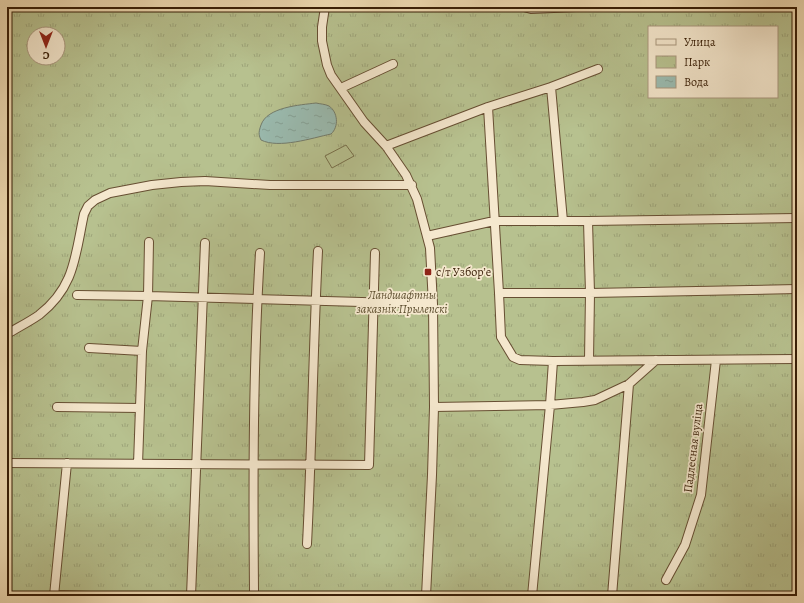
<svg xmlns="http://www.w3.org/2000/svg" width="804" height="603" viewBox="0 0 804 603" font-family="Alegreya,serif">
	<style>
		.park { fill: url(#park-tufts); stroke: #78704b; fill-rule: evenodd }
		.pitch { fill: #b7c18f; stroke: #78704b }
		.water { fill: url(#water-ripples); stroke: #737c6c }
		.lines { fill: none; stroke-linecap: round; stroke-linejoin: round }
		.minor-casing { stroke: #664e32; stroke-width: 10 }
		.minor { stroke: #f5e8ce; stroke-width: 8 }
		.poi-dot { fill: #8f2418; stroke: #f5e8ce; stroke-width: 1.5 }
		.labels { text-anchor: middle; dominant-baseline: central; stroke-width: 3.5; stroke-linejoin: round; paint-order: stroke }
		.poi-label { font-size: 12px; fill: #381e07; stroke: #f5e8ce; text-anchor: start }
		.park-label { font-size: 12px; font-style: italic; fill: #5e4f30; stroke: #f5e8ce }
		.street-label { font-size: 12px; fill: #381e07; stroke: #f5e8ce }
	</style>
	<defs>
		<pattern id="park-tufts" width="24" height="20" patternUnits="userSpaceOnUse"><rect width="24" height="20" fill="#b7c18f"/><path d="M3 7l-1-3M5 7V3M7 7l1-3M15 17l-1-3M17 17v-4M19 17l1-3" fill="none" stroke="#9ea57a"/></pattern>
		<pattern id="water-ripples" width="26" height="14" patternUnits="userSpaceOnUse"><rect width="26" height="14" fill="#9abbb0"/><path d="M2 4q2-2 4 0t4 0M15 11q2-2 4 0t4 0" fill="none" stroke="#85a096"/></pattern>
	</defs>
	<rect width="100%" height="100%" fill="#f0dcb4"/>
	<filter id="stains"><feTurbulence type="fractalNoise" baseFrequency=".005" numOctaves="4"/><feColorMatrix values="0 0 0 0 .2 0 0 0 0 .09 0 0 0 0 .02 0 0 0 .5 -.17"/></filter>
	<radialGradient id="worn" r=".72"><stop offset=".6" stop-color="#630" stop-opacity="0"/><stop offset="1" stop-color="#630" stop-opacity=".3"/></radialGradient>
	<!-- park -->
	<path class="park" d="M 7,7 L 797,7 L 797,596 L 7,596 ZM 649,27 L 777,27 L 777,97 L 649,97 ZM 34,34 L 58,34 L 58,58 L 34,58 Z"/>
	<!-- pitch -->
	<path class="pitch" d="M 346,145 L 354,156 L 332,168 L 325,156 Z"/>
	<!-- water -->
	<path class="water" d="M 316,103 C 320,104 325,104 329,106 C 338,112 339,127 331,134 C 312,138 279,149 261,140 C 258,134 259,131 261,125 C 267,107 300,105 316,103 Z"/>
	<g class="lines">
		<defs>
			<path id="minor" d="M 325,7 L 322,27 L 322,41 L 327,65 L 331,75 L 364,122 L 386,146 L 406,175 L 417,199 L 430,248 L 433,304 L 434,407 L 432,475 L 426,596
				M 524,7 L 531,9 L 576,7
				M 341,88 L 393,64
				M 488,107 L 499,293
				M 386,146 L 488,107 L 551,87
				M 563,221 L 551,87 L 598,69
				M 588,221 L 590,293 L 589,360
				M 427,236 L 494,221 L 588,221 L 797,218
				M 797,289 L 590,293 L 499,293 L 501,337 L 513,357 L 520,360 L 553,361 L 797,359
				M 77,295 L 148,296 L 149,242
				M 7,334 C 17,328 29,322 39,315 C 75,287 75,256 84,214 L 88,206 L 95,200 L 110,193 L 152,185 L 181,182 L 205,181 L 270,185 L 412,185
				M 89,348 L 142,351
				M 57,407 L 140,408
				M 434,407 L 550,405 L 583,402 L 595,400 L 629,384 L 656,360
				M 7,463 L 369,465 L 375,253
				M 138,464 L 142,351 L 148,296 L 433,304
				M 307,544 C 312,446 313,348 318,251
				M 666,580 L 685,545 L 701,495 L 716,360
				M 254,592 C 253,479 253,366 260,253
				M 54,595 L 91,596
				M 54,596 L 67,463
				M 191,596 L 205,243
				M 532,596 L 550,405 L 553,361
				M 612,596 L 629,384"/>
		</defs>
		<!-- minor casing -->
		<use href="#minor" class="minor-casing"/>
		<!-- minor -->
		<use href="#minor" class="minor"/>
	</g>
	<!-- markers -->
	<rect class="poi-dot" x="424" y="268" width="8" height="8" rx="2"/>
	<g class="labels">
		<!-- poi labels -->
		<g class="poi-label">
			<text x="436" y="272">с/т Узборʼе</text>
		</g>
		<!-- park labels -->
		<g class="park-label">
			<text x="402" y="295">Ландшафтны<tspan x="402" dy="14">заказнік Прылепскі</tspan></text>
		</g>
		<!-- street labels -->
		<g class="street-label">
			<text transform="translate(693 448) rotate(-83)">Падлесная вуліца</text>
		</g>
	</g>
	<!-- margin -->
	<rect width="804" height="603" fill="none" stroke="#f0dcb4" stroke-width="24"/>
	<rect x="8" y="8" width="788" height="587" fill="none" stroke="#381e07" stroke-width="2"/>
	<rect x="12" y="12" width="780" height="579" fill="none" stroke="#381e07"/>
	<!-- legend -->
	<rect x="648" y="26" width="130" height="72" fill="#f5e8ce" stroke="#a9977e"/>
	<rect x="656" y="39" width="20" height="6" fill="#f5e8ce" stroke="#a9977e"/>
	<text x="684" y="46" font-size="12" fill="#381e07">Улица</text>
	<rect x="656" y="56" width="20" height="12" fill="url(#park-tufts)" stroke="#a9977e"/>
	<text x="684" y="66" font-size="12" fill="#381e07">Парк</text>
	<rect x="656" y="76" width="20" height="12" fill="url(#water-ripples)" stroke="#a9977e"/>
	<text x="684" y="86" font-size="12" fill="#381e07">Вода</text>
	<!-- north arrow -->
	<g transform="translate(46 46) rotate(180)"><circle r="19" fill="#f5e8ce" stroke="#a9977e"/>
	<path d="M0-3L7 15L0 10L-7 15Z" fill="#8f2418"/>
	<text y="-6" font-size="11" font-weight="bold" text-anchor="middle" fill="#381e07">С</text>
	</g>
	<rect width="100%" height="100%" filter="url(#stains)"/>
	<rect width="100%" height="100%" fill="url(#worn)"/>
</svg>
